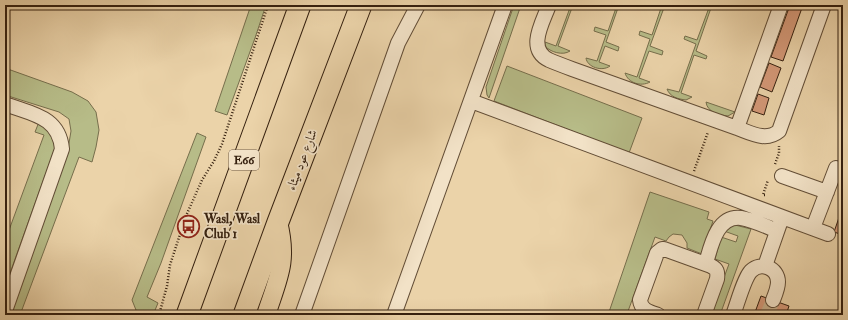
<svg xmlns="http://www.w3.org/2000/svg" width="848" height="320" viewBox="0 0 848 320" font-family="'IM FELL Double Pica',Amiri,serif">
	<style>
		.green { fill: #b7bc88; stroke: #766e4c }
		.building { fill: #d49877; stroke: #35200f }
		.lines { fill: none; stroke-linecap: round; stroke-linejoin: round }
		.minor-tunnel { stroke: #c7af8a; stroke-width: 14; stroke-dasharray: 14 7; stroke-linecap: butt }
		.minor-casing { stroke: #624d36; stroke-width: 16 }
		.major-casing { stroke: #35200f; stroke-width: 20 }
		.highway-casing { stroke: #35200f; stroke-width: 23 }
		.path { stroke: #35200f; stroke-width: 2.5; stroke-dasharray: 1 2; stroke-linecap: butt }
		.minor { stroke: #f2e2c7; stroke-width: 14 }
		.major { stroke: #ebd3a9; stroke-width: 18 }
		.highway { stroke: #ebd3a9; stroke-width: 21 }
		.labels { text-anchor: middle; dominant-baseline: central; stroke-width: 3.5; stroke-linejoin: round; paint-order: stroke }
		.shield { fill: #f2e2c7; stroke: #6e5a46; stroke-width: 1 }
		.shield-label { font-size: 12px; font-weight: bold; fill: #35200f }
		.street-label { font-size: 13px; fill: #35200f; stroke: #f2e2c7 }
		.poi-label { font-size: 13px; font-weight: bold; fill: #35200f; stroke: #f2e2c7; text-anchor: start }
	</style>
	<rect width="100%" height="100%" fill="#ebd3a9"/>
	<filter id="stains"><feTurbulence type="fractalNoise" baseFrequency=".005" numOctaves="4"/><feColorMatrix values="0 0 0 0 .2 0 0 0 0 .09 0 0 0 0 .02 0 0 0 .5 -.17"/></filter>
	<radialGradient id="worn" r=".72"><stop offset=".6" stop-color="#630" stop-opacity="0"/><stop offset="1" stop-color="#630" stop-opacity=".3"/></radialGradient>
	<!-- green -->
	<path class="green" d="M 251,5 L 266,5 L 255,38 L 227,115 L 215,111 Z
		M 514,5 L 521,5 L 489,98 L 487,95 L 486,87 Z
		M 571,5 L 573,5 L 558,46 L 570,51 C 563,56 550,52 545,46 L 545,42 L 556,46 Z
		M 617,5 L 619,5 L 606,42 L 619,47 L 618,51 L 605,46 L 599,62 L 610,66 C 602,72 587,67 586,58 L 597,61 L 606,35 L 594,31 L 595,27 L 608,31 Z
		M 662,5 L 665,5 L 650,46 L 663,51 L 662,55 L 649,51 L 639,78 L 650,82 C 641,87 628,83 625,73 L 637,77 L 650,39 L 639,35 L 640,31 L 652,35 Z
		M 710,5 L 712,5 L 696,51 L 707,56 L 706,59 L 694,55 L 681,93 L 692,97 L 686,100 C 678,99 670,97 667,89 L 679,92 L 696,44 L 684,39 L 685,36 L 697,40 Z
		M 507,66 L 642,118 L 629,153 L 494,101 Z
		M 5,68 L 72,92 L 88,101 L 96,112 L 99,130 L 96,147 L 92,162 L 79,157 L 20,315 L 10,315 L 68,149 L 71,131 L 69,119 L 59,112 L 5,95 Z
		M 706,102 L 735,112 L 728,116 C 719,115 707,112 706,102 Z
		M 39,122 L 53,131 L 55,148 L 5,287 L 5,241 L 44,135 L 35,132 Z
		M 197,133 L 206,137 L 161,263 L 147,297 L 158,303 L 153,315 L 138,315 L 132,300 Z
		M 650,192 L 709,212 L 707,219 L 713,221 L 702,254 L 687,248 L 687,243 L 682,235 L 673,234 L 669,237 L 666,241 L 655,237 L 627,314 L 620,313 L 608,315 Z
		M 735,225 L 751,229 L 720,315 L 710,315 L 729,264 L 715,259 L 721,237 L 736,242 L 738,236 L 724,231 L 730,226 Z"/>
	<!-- building -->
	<path class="building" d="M 790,5 L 803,5 L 783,61 L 771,57 Z
		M 769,63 L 781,68 L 772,92 L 760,87 Z
		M 758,94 L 769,98 L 764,115 L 752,111 Z
		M 843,206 L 843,235 L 834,232 Z
		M 761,296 L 789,306 L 786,315 L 754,315 Z"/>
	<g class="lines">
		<!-- minor-tunnel -->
		<path class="minor-tunnel" d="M 767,315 L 773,300"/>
		<defs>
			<path id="minor" d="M 549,5 C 543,22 526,49 549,60 C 556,63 564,66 572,69 L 737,128 L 781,5
				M 471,101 L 828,234
				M 5,104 C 31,114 59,116 62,149 L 5,311
				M 737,128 C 751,133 766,142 779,131 L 824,5
				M 782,176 L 827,192
				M 813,228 L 836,168
				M 706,263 C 711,246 717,215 741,218 C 753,220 766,226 777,231
				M 765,266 L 780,223
				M 302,315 L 398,43 L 418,5
				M 394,315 L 505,5
				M 658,315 C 649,312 641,310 640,300 L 657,253 L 662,249 L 664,249 L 711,266 C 717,269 718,272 717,279 L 704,315
				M 733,315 C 737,305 744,278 751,271 C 761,261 778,268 778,282 C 778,288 775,295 773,300"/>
			<path id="major" d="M 266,315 C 278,278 288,262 278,222"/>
			<path id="highway" d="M 187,315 L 300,5
				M 244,315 L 278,222 L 361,5"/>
		</defs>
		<!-- minor casing -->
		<use href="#minor" class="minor-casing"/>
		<!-- major casing -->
		<use href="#major" class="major-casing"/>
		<!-- highway casing -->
		<use href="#highway" class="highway-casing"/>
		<!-- path -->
		<path class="path" d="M 775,164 L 779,153 L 779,146
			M 694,171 L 708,132
			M 765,195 L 763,195 L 768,180
			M 159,315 L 167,286 L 170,265 L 186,216 L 202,180 L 214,161 L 222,144 L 268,5"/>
		<!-- minor -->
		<use href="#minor" class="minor"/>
		<!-- major -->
		<use href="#major" class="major"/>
		<!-- highway -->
		<use href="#highway" class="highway"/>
	</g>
	<!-- icons -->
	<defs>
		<symbol id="bus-ring" viewBox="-11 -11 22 22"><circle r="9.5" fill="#f2e2c7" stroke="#8f2418" stroke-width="1.5"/><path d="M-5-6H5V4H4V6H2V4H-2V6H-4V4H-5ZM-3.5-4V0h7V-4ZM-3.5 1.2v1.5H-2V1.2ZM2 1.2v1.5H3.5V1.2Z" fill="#8f2418"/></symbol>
	</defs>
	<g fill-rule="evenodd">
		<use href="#bus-ring" x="176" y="214" width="25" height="25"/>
	</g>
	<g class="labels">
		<!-- shield labels -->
		<rect class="shield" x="229" y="150" width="30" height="20" rx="3"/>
		<g class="shield-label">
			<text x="244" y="160">E66</text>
		</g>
		<!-- street labels -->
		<g class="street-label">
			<text transform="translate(302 160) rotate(-69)">شارع عود ميثاء</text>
		</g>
		<!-- poi labels -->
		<g class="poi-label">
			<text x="204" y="219">Wasl, Wasl<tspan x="204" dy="15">Club 1</tspan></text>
		</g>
	</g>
	<!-- margin -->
	<rect width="848" height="320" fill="none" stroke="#ebd3a9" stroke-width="20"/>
	<rect x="6" y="6" width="836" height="308" fill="none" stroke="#35200f" stroke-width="2"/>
	<rect x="10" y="10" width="828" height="300" fill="none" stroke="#35200f"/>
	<rect width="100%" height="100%" filter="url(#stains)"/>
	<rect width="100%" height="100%" fill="url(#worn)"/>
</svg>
